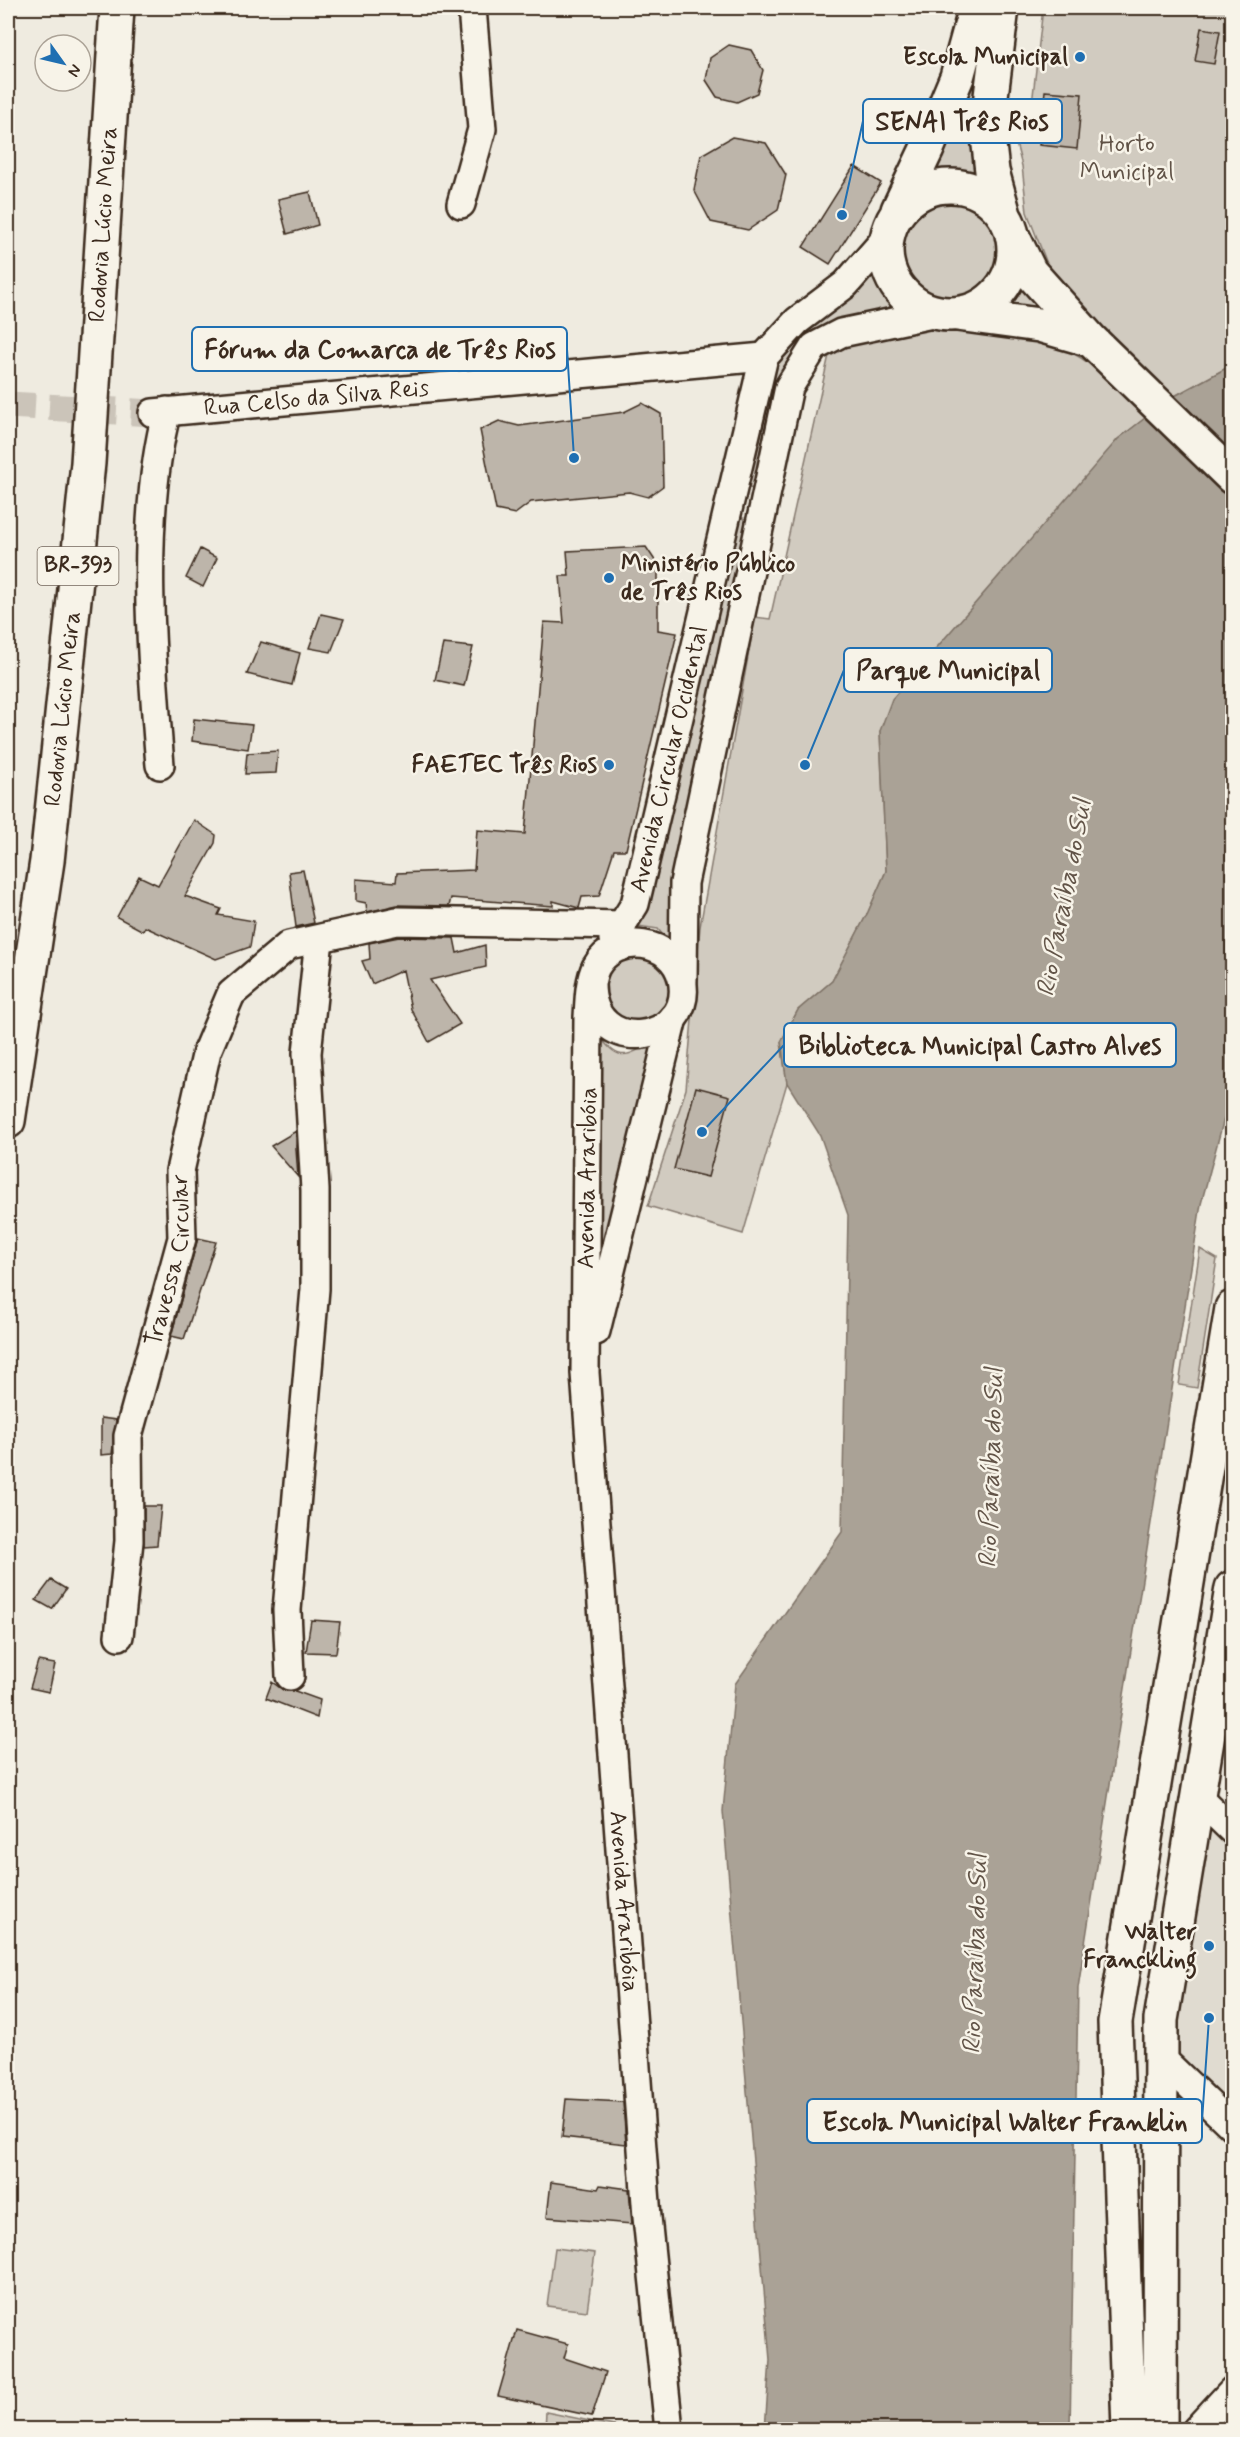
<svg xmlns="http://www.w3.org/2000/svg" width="1240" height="2437" viewBox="0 0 1240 2437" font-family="Mynerve,sans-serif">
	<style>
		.built { fill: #e0dbd0 }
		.green { fill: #d1cbc0; stroke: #867a6f; stroke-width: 1.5 }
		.water { fill: #aaa296; stroke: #7e7266; stroke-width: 1.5 }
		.building { fill: #bdb5aa; stroke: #3b2a1e; stroke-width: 1.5 }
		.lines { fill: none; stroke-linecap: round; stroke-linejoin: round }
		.street-tunnel { stroke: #cbc4b9; stroke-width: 27; stroke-dasharray: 27 14; stroke-linecap: butt }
		.street-casing { stroke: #3b2a1e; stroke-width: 32 }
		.secondary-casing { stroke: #3b2a1e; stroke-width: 38 }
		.highway-casing { stroke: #3b2a1e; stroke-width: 38 }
		.street { stroke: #f7f3e8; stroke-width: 27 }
		.secondary { stroke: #f7f3e8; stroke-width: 33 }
		.highway { stroke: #f7f3e8; stroke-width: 33 }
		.poi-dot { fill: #1f6fb2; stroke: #f7f3e8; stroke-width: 2 }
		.labels { text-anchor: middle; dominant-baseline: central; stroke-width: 5; stroke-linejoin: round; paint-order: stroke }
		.shield { fill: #f7f3e8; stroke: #73665b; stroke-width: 1.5 }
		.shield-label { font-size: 22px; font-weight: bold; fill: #3b2a1e }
		.poi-label { font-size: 24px; font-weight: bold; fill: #3b2a1e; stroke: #f7f3e8; text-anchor: end }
		.park-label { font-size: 24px; fill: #605246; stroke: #f7f3e8 }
		.street-label { font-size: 24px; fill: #3b2a1e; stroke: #f7f3e8 }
		.water-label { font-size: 26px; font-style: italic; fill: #625448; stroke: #f7f3e8 }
		.leader { fill: none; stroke: #1f6fb2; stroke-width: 2 }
		.callout-dot { fill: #1f6fb2; stroke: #f7f3e8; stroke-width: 2 }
		.callout { fill: #f7f3e8; stroke: #1f6fb2; stroke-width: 2 }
		.callout-label { font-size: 26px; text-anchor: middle; font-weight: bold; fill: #3b2a1e }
	</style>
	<rect width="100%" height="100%" fill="#efebe0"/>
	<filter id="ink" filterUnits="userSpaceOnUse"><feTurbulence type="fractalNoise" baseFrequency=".0167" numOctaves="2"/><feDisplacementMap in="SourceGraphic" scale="12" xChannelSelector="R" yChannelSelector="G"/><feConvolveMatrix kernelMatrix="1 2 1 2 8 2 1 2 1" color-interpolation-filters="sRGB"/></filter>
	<g filter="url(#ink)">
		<!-- built -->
		<path class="built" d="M 1205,1812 L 1232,1838 L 1232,2116 L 1169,2055 Z"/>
		<!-- green -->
		<path class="green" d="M 978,8 L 986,191 C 961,177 942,177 916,191 Z
			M 1043,8 L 1232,8 L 1232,365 L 1171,398 L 1056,287 L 1027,212 L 1022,166 L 1013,132 L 1031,113 Z
			M893 252a55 55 0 1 1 110 0a55 55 0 1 1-110 0Z
			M 879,252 L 890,291 L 910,312 L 818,340 L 765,490 L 739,487 L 773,365 Z
			M 1021,259 L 1075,331 L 983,314 L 1018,288 Z
			M 927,330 C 978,333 1036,330 1081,358 C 1106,374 1127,395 1148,416 L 1118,439 L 880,731 L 886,871 L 868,912 L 832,981 L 798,1010 L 781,1042 L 787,1083 L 743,1234 L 648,1206 L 686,1089 L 700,927 L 755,617 L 770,619 L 829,355 L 857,340 Z
			M 729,515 L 757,521 L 676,951 L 658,929 L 638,926 L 619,935 Z
			M 639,950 L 671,970 L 671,1007 L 641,1028 L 606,1014 C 597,967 596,970 639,950 Z
			M 593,1029 C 620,1062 621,1061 658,1038 L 595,1298 Z
			M 1200,1249 L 1217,1259 L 1197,1388 L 1179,1385 Z
			M 555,2248 L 595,2253 L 587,2311 L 547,2306 Z
			M 546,2412 L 629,2429 L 545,2429 Z"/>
		<!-- water -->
		<path class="water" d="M 1232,365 L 1232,1089 L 1201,1204 L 1078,1988 L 1070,2429 L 765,2429 L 770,2360 L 723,1811 L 735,1684 L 842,1532 L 848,1215 L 820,1135 L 787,1083 L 781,1042 L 798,1010 L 832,981 L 868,912 L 886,871 L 880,731 L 892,699 L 1118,439 L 1171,398 Z"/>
		<!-- building -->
		<path class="building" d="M 1201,28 L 1220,31 L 1214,64 L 1195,61 Z
			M 729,45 L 751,50 L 763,70 L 757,93 L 737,102 L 717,97 L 706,80 L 710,58 Z
			M 1045,91 L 1082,94 L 1077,149 L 1039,145 Z
			M 732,137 L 766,143 L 786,175 L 778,210 L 748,230 L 711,222 L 694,190 L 701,155 Z
			M 854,166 L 881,183 L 830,264 L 803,247 Z
			M 310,192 L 318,225 L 287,234 L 278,199 Z
			M 642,403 L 661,414 L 663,486 L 648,497 L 629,492 L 531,502 L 515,514 L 496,510 L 480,430 L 499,421 L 519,426 L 624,412 Z
			M 646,547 L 658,565 L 658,630 L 677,633 L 626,850 L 614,850 L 599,896 L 582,897 L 579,908 L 553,901 L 553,906 L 451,898 L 449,906 L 397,905 L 367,912 L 366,903 L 356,901 L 356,879 L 396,882 L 397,873 L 474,870 L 477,830 L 525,834 L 544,622 L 564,623 L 560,576 L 569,576 L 567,551 Z
			M 200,549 L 217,558 L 203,587 L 186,578 Z
			M 321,614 L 344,619 L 331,652 L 309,648 Z
			M 261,642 L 300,653 L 292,685 L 247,674 Z
			M 443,644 L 473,647 L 464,686 L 435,680 Z
			M 194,719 L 252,725 L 248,749 L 192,741 Z
			M 278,751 L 276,773 L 245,774 L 247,753 Z
			M 194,820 L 216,835 L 215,843 L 185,896 L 221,909 L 218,915 L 254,921 L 250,947 L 216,959 L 145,927 L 143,931 L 117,917 L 139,876 L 158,885 Z
			M 303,870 L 314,923 L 296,927 L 289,872 Z
			M 399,937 L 454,938 L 457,953 L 485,945 L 486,967 L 430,980 L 460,1024 L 429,1042 L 411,1009 L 403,970 L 372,984 L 362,961 L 370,959 L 369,943 Z
			M 696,1087 L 730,1096 L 708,1177 L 674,1169 Z
			M 296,1131 L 296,1149 L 298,1177 L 271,1146 Z
			M 198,1238 L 216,1242 L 184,1339 L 171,1336 Z
			M 101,1418 L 116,1420 L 112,1454 L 101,1455 Z
			M 144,1506 L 161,1506 L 157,1545 L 144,1546 Z
			M 51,1580 L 66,1589 L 52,1609 L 36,1600 Z
			M 311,1620 L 340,1622 L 336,1653 L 306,1652 Z
			M 38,1661 L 55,1664 L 49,1692 L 30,1688 Z
			M 272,1682 L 283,1690 L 295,1691 L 320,1700 L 317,1718 L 266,1698 Z
			M 566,2099 L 623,2102 L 626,2144 L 562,2137 Z
			M 551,2182 L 598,2189 L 600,2185 L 629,2189 L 632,2224 L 547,2217 Z
			M 517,2330 L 568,2344 L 564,2358 L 606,2372 L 592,2416 L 498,2396 Z"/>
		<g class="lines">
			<!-- street-tunnel -->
			<path class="street-tunnel" d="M 8,405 L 153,413"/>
			<defs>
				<g id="street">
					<path d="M 461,204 L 482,129 L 472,8"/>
					<path id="s1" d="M 153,413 L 764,357"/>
					<path d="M 160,765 C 151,657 139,516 167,411"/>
					<path id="s2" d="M 613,939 L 635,904 L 764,357 L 797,321 L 846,284 L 887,237"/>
					<path d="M 683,980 L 684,883 L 789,387 L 814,347 L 841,333 L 937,313"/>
					<path id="s3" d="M 591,983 C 590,1060 696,1044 682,979 C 673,939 616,931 596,967 C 589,981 589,1001 588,1017 L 585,1373 L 647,2217 L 669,2430"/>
					<path d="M 596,1331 L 673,1018"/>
					<path id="s4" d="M 119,1636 L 129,1541 L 128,1436 L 182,1238 L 180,1171 L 207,1051 L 231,994 L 289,945 L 397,921 L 623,925"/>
					<path d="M 290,1676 L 287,1610 L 315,1289 L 315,1190 L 307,1053 L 319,939"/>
					<path d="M 1198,1797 L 1232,1830"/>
					<path d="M 1161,2058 L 1232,2126"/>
					<path d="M 1196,2430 L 1232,2391"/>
				</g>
				<path id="secondary" d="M 1002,8 L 987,128 L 992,171 L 1004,215
					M886 250a64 64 0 1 1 128 0a64 64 0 1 1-128 0Z
					M 898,210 L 927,149 L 957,77 L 976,8
					M 1012,235 L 1030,272 L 1091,340 L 1232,477
					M 957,314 L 1039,325 L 1091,340
					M 1129,2430 L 1115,2022 L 1232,1308
					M 1160,2430 L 1161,2020 L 1232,1588"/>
				<g id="highway">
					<path id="s5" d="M 8,1121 L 47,861 L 88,463 L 117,8"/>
				</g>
			</defs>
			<!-- street casing -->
			<use href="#street" class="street-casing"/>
			<!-- secondary casing -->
			<use href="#secondary" class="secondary-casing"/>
			<!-- highway casing -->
			<use href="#highway" class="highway-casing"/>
			<!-- street -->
			<use href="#street" class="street"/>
			<!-- secondary -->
			<use href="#secondary" class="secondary"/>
			<!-- highway -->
			<use href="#highway" class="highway"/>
		</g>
	</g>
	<!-- markers -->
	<g class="poi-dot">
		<circle cx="1080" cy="57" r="6"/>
		<circle cx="609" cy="578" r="6"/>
		<circle cx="609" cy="765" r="6"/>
		<circle cx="1209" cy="1946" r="6"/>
	</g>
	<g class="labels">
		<!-- shield labels -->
		<rect class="shield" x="37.5" y="547" width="81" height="38" rx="4.5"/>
		<g class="shield-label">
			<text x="78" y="566">BR-393</text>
		</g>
		<!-- poi labels -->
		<g class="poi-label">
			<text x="1068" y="57">Escola Municipal</text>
			<text x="621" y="564" text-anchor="start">Ministério Público<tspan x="621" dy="28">de Três Rios</tspan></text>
			<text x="597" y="765">FAETEC Três Rios</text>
			<text x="1197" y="1932">Walter<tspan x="1197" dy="28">Franckling</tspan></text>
		</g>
		<!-- park labels -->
		<g class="park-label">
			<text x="1127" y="144">Horto<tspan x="1127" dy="28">Municipal</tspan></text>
		</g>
		<!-- street labels -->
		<g class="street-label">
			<text stroke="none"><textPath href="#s5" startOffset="902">Rodovia Lúcio Meira</textPath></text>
			<text stroke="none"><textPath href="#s1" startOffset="164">Rua Celso da Silva Reis</textPath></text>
			<text stroke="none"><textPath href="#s5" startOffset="416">Rodovia Lúcio Meira</textPath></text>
			<text stroke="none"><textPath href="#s2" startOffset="190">Avenida Circular Ocidental</textPath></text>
			<text transform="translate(588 1178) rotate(-89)">Avenida Araribóia</text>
			<text stroke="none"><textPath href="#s4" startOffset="382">Travessa Circular</textPath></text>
			<text stroke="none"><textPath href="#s3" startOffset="1208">Avenida Araribóia</textPath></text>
		</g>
		<!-- water labels -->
		<g class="water-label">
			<text transform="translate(1065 898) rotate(-79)">Rio Paraíba do Sul</text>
			<text transform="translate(992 1468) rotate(-88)">Rio Paraíba do Sul</text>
			<text transform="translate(976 1954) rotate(-88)">Rio Paraíba do Sul</text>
		</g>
	</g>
	<!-- callouts -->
	<path class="leader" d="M842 215L863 121M574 458L567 349M805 765L844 670M702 1132L784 1045M1209 2018L1202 2121"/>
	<g class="callout-dot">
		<circle cx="842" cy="215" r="6"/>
		<circle cx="574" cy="458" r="6"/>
		<circle cx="805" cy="765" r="6"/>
		<circle cx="702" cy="1132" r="6"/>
		<circle cx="1209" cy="2018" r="6"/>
	</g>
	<g class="callout">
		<rect x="863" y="99" width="199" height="44" rx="6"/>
		<rect x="192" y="327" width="375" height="44" rx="6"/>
		<rect x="844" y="648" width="208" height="44" rx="6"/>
		<rect x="784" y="1023" width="392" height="44" rx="6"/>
		<rect x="807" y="2099" width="395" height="44" rx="6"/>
	</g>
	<g class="callout-label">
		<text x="962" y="130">SENAI Três Rios</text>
		<text x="380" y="358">Fórum da Comarca de Três Rios</text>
		<text x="948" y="679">Parque Municipal</text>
		<text x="980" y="1054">Biblioteca Municipal Castro Alves</text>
		<text x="1005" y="2130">Escola Municipal Walter Franklin</text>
	</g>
	<!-- margin -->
	<rect width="1240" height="2437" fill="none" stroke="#f7f3e8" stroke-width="30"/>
	<rect x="15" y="15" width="1210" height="2407" fill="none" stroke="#3b2a1e" stroke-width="2" filter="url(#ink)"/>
	<!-- north arrow -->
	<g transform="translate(63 63) rotate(124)"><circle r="28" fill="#f7f3e8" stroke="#aca397" stroke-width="1.5"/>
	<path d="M0-4.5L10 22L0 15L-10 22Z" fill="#1f6fb2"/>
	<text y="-9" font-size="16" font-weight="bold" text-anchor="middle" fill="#3b2a1e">N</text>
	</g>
</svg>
